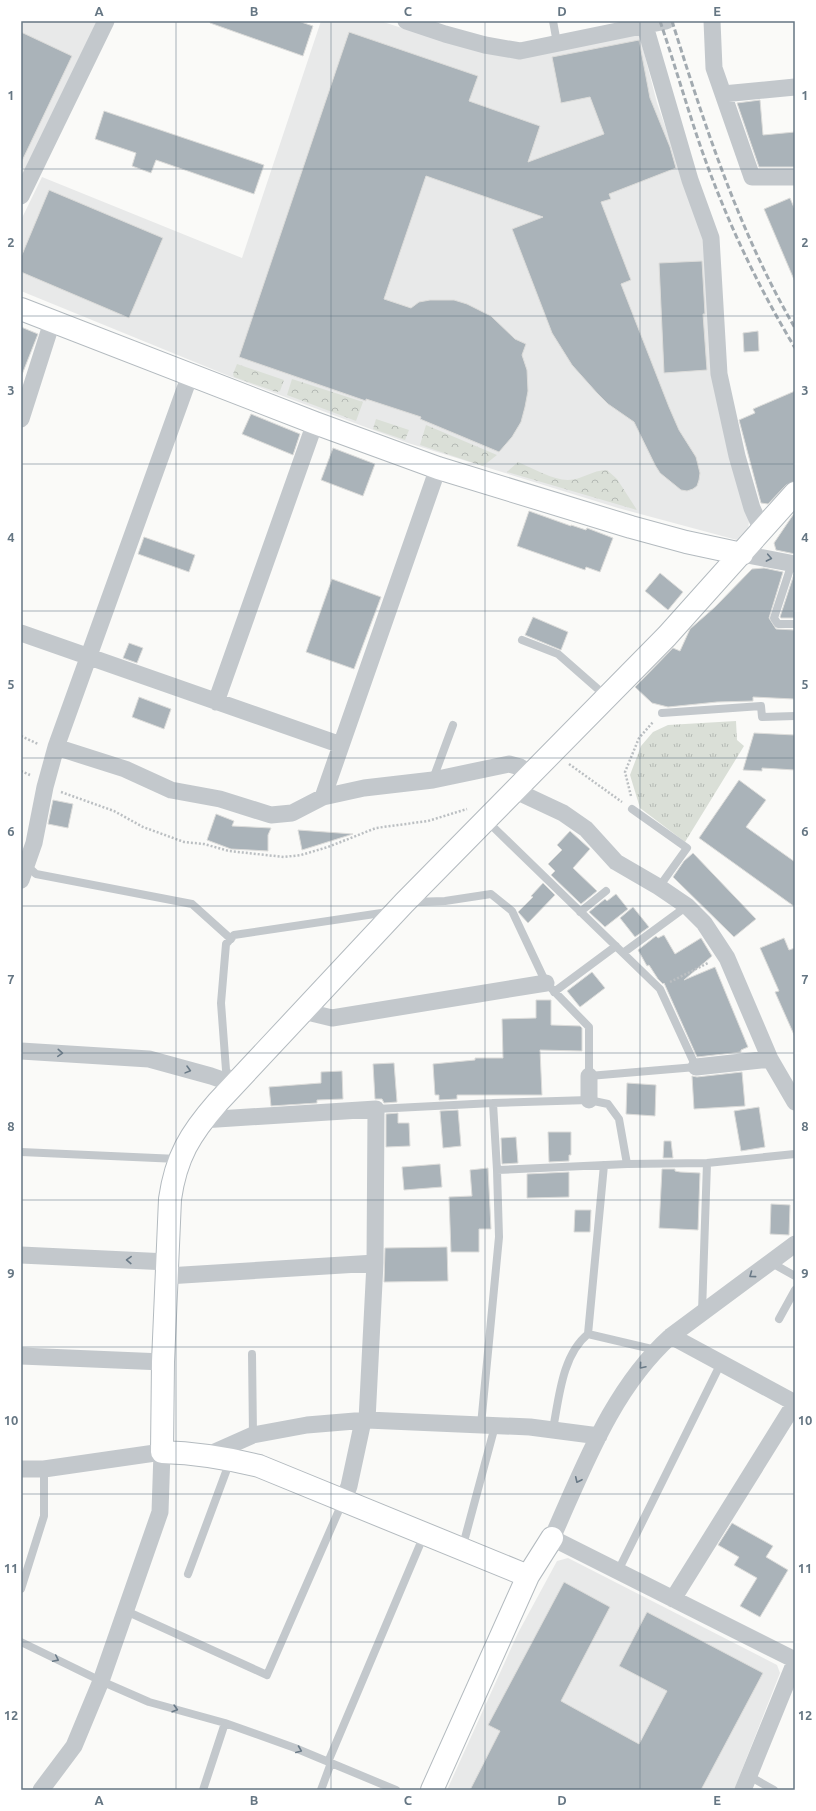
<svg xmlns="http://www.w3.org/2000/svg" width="816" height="1811" viewBox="0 0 816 1811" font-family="Ubuntu,sans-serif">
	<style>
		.built { fill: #e8e9e9 }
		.forest { fill: url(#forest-crowns) }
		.park { fill: url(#park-tufts) }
		.building { fill: #aab3b9; stroke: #dcdcda }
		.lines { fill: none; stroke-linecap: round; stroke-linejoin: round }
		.secondary-casing { stroke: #b3babf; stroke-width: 24 }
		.path { stroke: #bbbfc2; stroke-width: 2.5; stroke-dasharray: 2 2; stroke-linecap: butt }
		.lane { stroke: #c3c8cc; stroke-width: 8 }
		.street { stroke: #c3c8cc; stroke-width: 17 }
		.secondary { stroke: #fff; stroke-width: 22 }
		.rail { stroke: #a2aab0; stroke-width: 3; stroke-dasharray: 6 3; stroke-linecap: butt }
		.oneway { stroke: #6a7a87 }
		.grid { fill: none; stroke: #657683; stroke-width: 1; stroke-opacity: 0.55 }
		.neatline { fill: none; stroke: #657683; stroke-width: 1.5 }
		.grid-label { font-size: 13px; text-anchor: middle; font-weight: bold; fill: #657683 }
	</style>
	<defs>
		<pattern id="forest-crowns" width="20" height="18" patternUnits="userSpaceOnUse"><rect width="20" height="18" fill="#dadfd7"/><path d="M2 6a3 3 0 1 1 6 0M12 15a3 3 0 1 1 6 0" fill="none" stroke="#b4b9b4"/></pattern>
		<pattern id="park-tufts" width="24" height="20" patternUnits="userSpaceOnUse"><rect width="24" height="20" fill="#dadfd7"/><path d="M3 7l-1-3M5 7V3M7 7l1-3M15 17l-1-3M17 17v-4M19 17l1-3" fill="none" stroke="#b4b9b4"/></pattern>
	</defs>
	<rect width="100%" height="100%" fill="#fafaf8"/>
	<!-- built -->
	<path class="built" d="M 21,21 L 99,21 L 21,180 Z
		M 321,21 L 380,21 L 446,42 L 481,50 L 639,33 L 657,103 L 708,249 L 749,521 L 748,530 L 743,538 L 737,540 L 618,508 L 408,443 L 229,376 L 21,291 L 21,220 L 42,177 L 242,258 Z
		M 568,1558 L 777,1665 L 780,1673 L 734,1790 L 447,1790 L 518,1633 L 557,1561 Z"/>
	<!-- forest -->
	<path class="forest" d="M 237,364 L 284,380 L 280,391 L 277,392 L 234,377 L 233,374 Z
		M 292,379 L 363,402 L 356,421 L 287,395 Z
		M 376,419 L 409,430 L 405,440 L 373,429 Z
		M 426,425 L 497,455 L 483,466 L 420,445 Z
		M 518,462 C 532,468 553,480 568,480 C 582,480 592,470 607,470 L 617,479 L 637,510 L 507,472 Z"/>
	<!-- park -->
	<path class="park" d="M 736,721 L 737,740 L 744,746 L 685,842 L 640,808 L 630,775 L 641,746 L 653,732 L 668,725 Z"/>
	<!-- building -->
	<path class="building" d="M 210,21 L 298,21 L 313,26 L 303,56 L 210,23 Z
		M 21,32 L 72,56 L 21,163 Z
		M 349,32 L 478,76 L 469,101 L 540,126 L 528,162 L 604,134 L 590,97 L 561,103 L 552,57 L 639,40 L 650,98 L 670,147 L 676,168 L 609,194 L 611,199 L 601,202 L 631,280 L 621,284 L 669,407 L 679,430 L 696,457 L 700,473 L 699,480 L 697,486 L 693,489 L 687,491 L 681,490 L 660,473 L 655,465 L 634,422 L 608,404 L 597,393 L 572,365 L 552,333 L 512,229 L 543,217 L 426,176 L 384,299 L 411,308 L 419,302 L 430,300 L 454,300 L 467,304 L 491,316 L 515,339 L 526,344 L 522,355 L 527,370 L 528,391 L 525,407 L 521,422 L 512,437 L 499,452 L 420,419 L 421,417 L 366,399 L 366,401 L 239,357 Z
		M 760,100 L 763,135 L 795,132 L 795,167 L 759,167 L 737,103 Z
		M 104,111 L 264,165 L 254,194 L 156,160 L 151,173 L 132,166 L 136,153 L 95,139 Z
		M 49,190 L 163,238 L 129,318 L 21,272 L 21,257 Z
		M 790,198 L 795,210 L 795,282 L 764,209 Z
		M 702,261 L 705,314 L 703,314 L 707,370 L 664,373 L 659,263 Z
		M 21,327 L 38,334 L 21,377 Z
		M 758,331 L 759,351 L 744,352 L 743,333 Z
		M 795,391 L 795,481 L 786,485 L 768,504 L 761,503 L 739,420 L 755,413 L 753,409 Z
		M 251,414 L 300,434 L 293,455 L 242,434 Z
		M 333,448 L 375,464 L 363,496 L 321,480 Z
		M 529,511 L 571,526 L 571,525 L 586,530 L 587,528 L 613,538 L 600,572 L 586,567 L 585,570 L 517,546 Z
		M 795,512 L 795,554 L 776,550 L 774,543 Z
		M 144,537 L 195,555 L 189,572 L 138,554 Z
		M 764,568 L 783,572 L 769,618 L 776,629 L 795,630 L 794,699 L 753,697 L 753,701 L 717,702 L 668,707 L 652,703 L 635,687 L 673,648 L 680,651 L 690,629 L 715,607 L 752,569 Z
		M 660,573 L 683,592 L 668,610 L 645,591 Z
		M 794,574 L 795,618 L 781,618 L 780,617 Z
		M 332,579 L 381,597 L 354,669 L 306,652 Z
		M 533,617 L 568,632 L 561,650 L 525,635 Z
		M 129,643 L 143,648 L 137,663 L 123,658 Z
		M 139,697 L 171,709 L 164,729 L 132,717 Z
		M 754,733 L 795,735 L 795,770 L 762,768 L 762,771 L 743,770 Z
		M 739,780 L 766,800 L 746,827 L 795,862 L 795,907 L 699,838 Z
		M 53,800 L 73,804 L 68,828 L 48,824 Z
		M 216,814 L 234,821 L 232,826 L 271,828 L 268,835 L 268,851 L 231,849 L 207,840 Z
		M 298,830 L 353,834 L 302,850 Z
		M 570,831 L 590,849 L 573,868 L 597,891 L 581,904 L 551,875 L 555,871 L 548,864 L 562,850 L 557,845 Z
		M 693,853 L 756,919 L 734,937 L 673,877 L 684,861 Z
		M 543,883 L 555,895 L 528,923 L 518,912 L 533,897 L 531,896 Z
		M 616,894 L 628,909 L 605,927 L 589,912 L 605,899 L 607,901 Z
		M 633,907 L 649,927 L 635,937 L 620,918 Z
		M 664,935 L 675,954 L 701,938 L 712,956 L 684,980 L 715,967 L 748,1047 L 741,1050 L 741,1052 L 697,1057 L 664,983 L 663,984 L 658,979 L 649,965 L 647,966 L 638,950 L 656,936 L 658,938 Z
		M 784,938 L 789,950 L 795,948 L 795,1037 L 775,992 L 779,991 L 760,948 Z
		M 592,972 L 605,988 L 580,1007 L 567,991 Z
		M 536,1000 L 551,1000 L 551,1025 L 580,1026 L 582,1028 L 582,1051 L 540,1050 L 542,1095 L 457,1095 L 457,1099 L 439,1100 L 439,1095 L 435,1095 L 433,1064 L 475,1060 L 475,1058 L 503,1058 L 502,1019 L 536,1018 Z
		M 394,1063 L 397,1102 L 384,1103 L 382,1099 L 375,1099 L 373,1064 Z
		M 342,1071 L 343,1099 L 317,1100 L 317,1103 L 271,1106 L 269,1087 L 321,1083 L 321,1072 Z
		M 742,1072 L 745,1106 L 694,1109 L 692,1076 L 697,1077 Z
		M 627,1083 L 656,1085 L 655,1116 L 626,1114 Z
		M 759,1107 L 765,1147 L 741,1151 L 734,1111 Z
		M 458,1110 L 461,1146 L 443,1148 L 440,1111 Z
		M 398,1113 L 398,1123 L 409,1123 L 410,1146 L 386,1147 L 386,1114 Z
		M 548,1132 L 571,1132 L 571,1155 L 569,1155 L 569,1161 L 549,1162 Z
		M 516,1137 L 518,1163 L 502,1164 L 501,1138 Z
		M 664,1141 L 671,1141 L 673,1158 L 663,1158 Z
		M 440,1164 L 442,1187 L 404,1190 L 402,1167 Z
		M 488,1168 L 491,1229 L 479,1229 L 479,1252 L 451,1252 L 449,1197 L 472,1196 L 470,1170 Z
		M 662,1169 L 675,1169 L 675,1171 L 680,1172 L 700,1173 L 698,1230 L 659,1228 Z
		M 569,1172 L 569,1197 L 527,1198 L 527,1174 Z
		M 771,1204 L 790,1205 L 789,1235 L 770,1234 Z
		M 575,1210 L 591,1210 L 590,1232 L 574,1232 Z
		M 447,1247 L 448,1281 L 384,1282 L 385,1248 Z
		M 732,1523 L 773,1546 L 766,1557 L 788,1570 L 760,1617 L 740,1606 L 757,1578 L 734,1565 L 739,1557 L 718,1545 Z
		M 564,1582 L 610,1607 L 561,1701 L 639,1744 L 667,1691 L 619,1666 L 647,1612 L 763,1673 L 701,1790 L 470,1790 L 500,1731 L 488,1725 Z"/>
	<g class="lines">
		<defs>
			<path id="secondary" d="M 21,309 L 315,423 L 438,468 L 631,527 L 686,542 L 742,554
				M 528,1576 L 259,1466 C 227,1458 195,1453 162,1452 L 163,1362 L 170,1199 C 176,1157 190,1134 218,1102 L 404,903 L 667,636 L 795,493
				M 432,1790 L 528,1576 L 552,1538"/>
		</defs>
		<!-- secondary casing -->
		<use href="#secondary" class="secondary-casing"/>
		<!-- path -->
		<path class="path" d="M 21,736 L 38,744
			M 569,764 L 622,802
			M 21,771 L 30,775
			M 61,792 L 114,811 L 143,827 L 184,842 L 204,844 L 229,851 L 284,857 L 301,855 L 328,847 L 376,828 L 428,821 L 467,809
			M 631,796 L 625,772 L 639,738 L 653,722
			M 670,982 L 708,963"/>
		<!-- lane -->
		<path class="lane" d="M 553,21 L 557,43
			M 792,563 L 774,618 L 778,624 L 795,624
			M 522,640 L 558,654 L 607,697
			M 662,713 L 761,706 L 762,717 L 795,716
			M 433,779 L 453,725
			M 632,809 L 687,848 L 659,887
			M 26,865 L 36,874 L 192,904 L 231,939
			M 411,902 L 445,901 L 491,894 L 512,911 L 546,983 L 589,1027 L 589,1076 L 696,1067 L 660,989 L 487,821
			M 580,912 L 606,891
			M 623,953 L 687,906
			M 554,992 L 616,946
			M 233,1082 L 226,1070 L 221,1003 L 226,944 L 234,935 L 388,912
			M 493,1103 L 497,1170
			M 376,1109 L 493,1103 L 589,1100 L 608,1104 L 619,1119 L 627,1164
			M 21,1152 L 178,1159
			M 604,1165 L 588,1334 L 656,1350
			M 770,1262 L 795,1276
			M 702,1312 L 707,1163
			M 779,1319 L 795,1290
			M 252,1354 L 253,1435
			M 481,1425 L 499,1237 L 497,1170 L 627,1164 L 707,1163 L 795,1154
			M 553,1429 C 559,1398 562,1355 588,1334
			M 462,1549 L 495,1426
			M 618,1571 L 721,1363
			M 188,1574 L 230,1461
			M 21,1589 L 44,1516 L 44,1469
			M 126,1611 L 267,1675 L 343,1501
			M 21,1642 L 101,1681 L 149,1702 L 225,1723 L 295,1748 L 396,1790
			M 328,1762 L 424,1535
			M 749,1776 L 774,1790
			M 203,1790 L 225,1723
			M 321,1790 L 331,1763"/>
		<!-- street -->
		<path class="street" d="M 406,21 L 445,34 L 485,45 L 520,51 L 666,21
			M 712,21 L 714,68 L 752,177 L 795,177
			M 645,26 L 690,180 L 711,238 L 719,374 L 737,456 L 752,508 L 762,530
			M 723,94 L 795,87
			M 21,196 L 106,21
			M 21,419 L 52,322
			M 742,554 L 795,564
			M 21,633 L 341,745
			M 216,702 L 315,423
			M 56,747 L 125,769 L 171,790 L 220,799 L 271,815 L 292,813 L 323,797 L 364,788 L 433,780 L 509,764 L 520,767 L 532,774
			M 516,791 L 563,813 L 586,829 L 616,862 L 659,887 L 687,906 L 704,923 L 727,958 L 770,1059 L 795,1102
			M 323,797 L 438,468
			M 21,880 L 34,843 L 45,787 L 56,747 L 190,375
			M 303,1011 L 332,1018 L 546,983
			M 21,1051 L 149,1059 L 211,1076 L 234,1084
			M 696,1067 L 770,1059
			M 589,1100 L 589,1076
			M 202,1120 L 376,1109 L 375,1263 L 367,1420
			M 795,1244 L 671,1336 C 612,1389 584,1467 552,1538 L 795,1660
			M 21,1255 L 168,1262
			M 167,1276 L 375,1263
			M 671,1336 L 795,1403
			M 21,1356 L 163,1362
			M 208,1455 L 253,1435 L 307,1425 L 367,1420 L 530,1427 L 599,1436
			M 21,1469 L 44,1469 L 162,1452 L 160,1512 L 101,1681 L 74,1746 L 41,1790
			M 343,1501 L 349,1486 L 363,1421
			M 673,1599 L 795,1403
			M 743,1790 L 795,1662"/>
		<!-- secondary -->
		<use href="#secondary" class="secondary"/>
		<!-- rail -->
		<path class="rail" d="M 660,21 C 674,62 686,104 700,145 C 725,217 756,283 795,348
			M 672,21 C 705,126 739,232 795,328"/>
	</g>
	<!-- one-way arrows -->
	<defs><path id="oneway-chevron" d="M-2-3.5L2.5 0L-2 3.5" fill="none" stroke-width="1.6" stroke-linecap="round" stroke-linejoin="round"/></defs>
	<g class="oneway">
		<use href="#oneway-chevron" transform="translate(769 558) rotate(11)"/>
		<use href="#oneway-chevron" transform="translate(60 1053) rotate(4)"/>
		<use href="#oneway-chevron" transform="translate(188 1070) rotate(15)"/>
		<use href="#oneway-chevron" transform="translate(129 1260) rotate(-178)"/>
		<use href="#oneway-chevron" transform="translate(752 1275) rotate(144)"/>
		<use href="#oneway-chevron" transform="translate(642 1366) rotate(130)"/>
		<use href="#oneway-chevron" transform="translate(578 1480) rotate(115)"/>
		<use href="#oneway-chevron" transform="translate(56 1659) rotate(26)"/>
		<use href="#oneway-chevron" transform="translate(175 1709) rotate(16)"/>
		<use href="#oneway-chevron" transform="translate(299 1750) rotate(22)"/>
	</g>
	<!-- grid -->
	<path class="grid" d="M 176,21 L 176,1790M 331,21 L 331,1790M 485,21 L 485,1790M 640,21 L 640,1790M 21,169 L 795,169M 21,316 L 795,316M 21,464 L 795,464M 21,611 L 795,611M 21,758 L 795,758M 21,906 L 795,906M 21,1053 L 795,1053M 21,1200 L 795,1200M 21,1347 L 795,1347M 21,1494 L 795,1494M 21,1642 L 795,1642"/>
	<!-- border -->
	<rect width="816" height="1811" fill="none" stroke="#ffffff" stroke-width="44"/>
	<rect x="22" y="22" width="772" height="1767" class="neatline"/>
	<g class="grid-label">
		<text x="99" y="16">A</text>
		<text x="254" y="16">B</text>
		<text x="408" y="16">C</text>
		<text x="562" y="16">D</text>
		<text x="717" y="16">E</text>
		<text x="11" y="100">1</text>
		<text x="805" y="100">1</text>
		<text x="11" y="247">2</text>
		<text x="805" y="247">2</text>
		<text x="11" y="395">3</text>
		<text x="805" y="395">3</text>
		<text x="11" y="542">4</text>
		<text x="805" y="542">4</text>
		<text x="11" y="689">5</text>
		<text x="805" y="689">5</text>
		<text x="11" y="836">6</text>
		<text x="805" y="836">6</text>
		<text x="11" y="984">7</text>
		<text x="805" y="984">7</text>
		<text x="11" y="1131">8</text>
		<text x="805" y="1131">8</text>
		<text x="11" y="1278">9</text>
		<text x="805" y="1278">9</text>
		<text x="11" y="1425">10</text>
		<text x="805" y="1425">10</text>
		<text x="11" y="1573">11</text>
		<text x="805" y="1573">11</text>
		<text x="11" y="1720">12</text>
		<text x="805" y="1720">12</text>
		<text x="99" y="1805">A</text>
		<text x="254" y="1805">B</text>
		<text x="408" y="1805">C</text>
		<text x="562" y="1805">D</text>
		<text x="717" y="1805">E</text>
	</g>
</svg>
